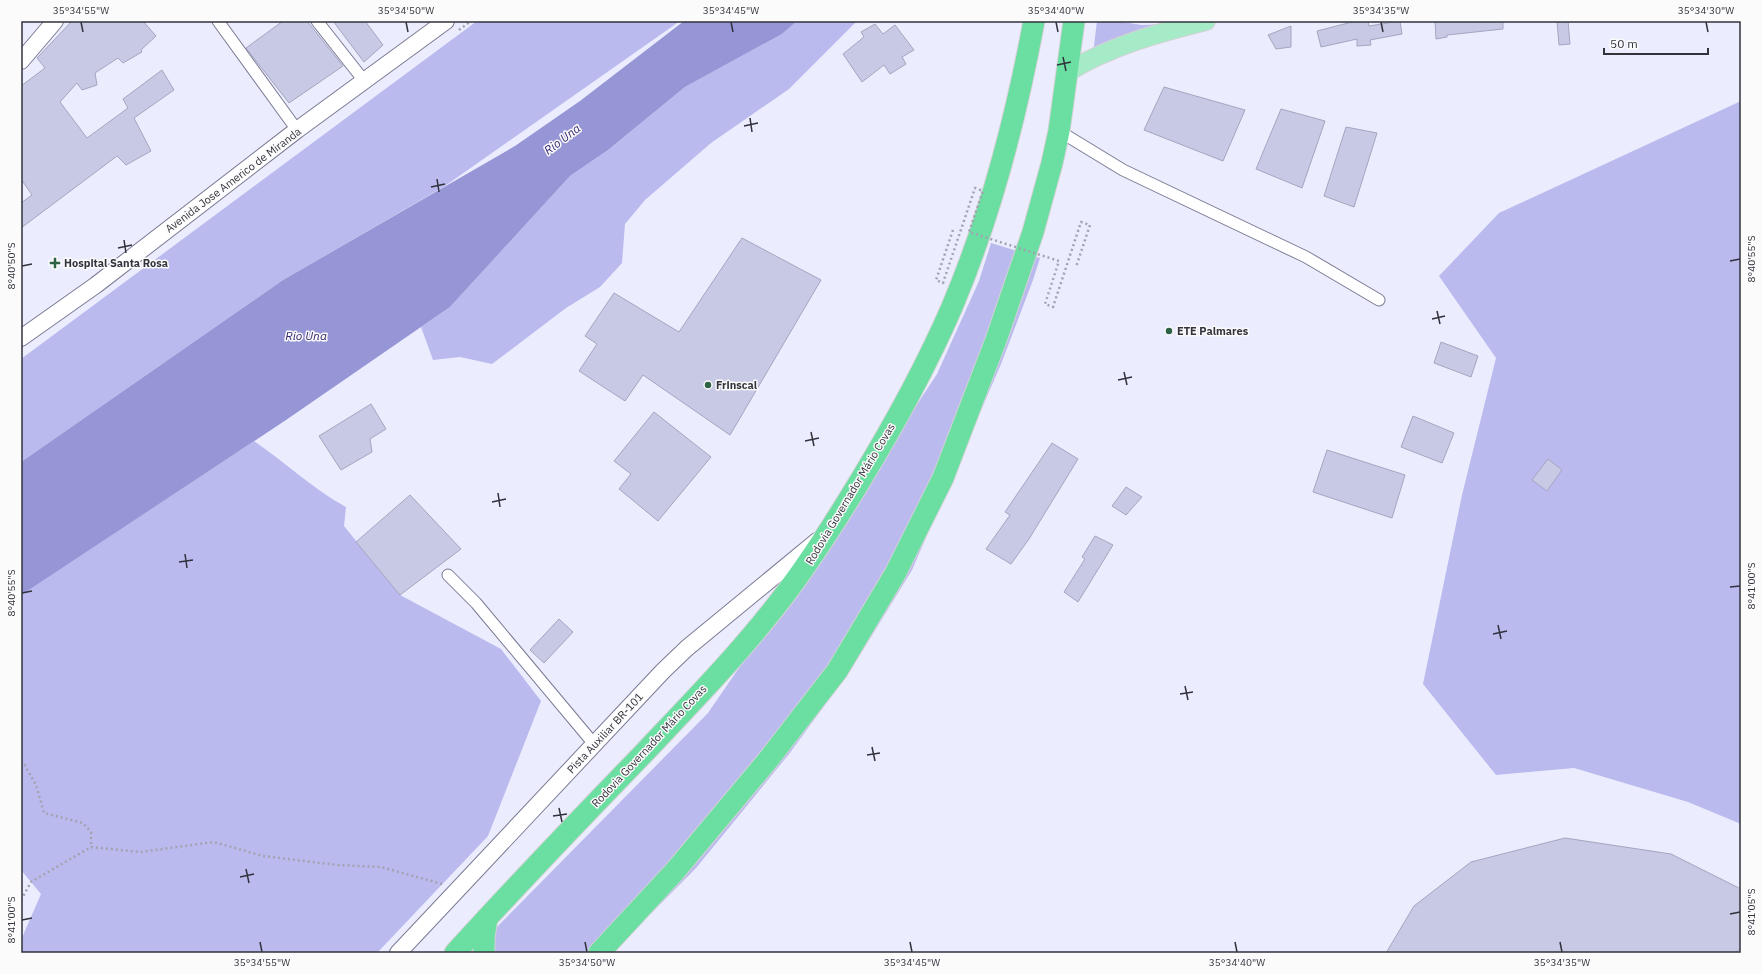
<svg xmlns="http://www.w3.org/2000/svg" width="1762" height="974" viewBox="0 0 1762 974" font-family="'IBM Plex Sans',sans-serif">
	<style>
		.green { fill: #babaef }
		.water { fill: #9695d5 }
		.building { fill: #c8c9e4; stroke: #a4a5c0 }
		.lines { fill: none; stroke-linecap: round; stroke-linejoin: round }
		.street-casing { stroke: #7a7a94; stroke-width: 13 }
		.secondary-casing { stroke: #7a7a94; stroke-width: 18 }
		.primary-casing { stroke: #d2d2d4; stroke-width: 20 }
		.highway-casing { stroke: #d2d2d4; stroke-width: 23 }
		.path { stroke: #a2a3b1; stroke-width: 2.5; stroke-dasharray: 2 3; stroke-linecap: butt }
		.street { stroke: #fff; stroke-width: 11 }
		.secondary { stroke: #fff; stroke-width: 16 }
		.primary { stroke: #a6ebc7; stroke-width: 18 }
		.highway { stroke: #6bdea2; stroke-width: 21 }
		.path-bridge { stroke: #a2a3b1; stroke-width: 2.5; stroke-dasharray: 2 3; stroke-linecap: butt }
		.ticks { fill: none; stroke: #32323d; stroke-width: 1.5 }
		.poi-dot { fill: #2e6247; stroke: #fbfbfb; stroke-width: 1.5 }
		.labels { text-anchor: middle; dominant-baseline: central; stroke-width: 3; stroke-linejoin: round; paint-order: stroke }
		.street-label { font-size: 11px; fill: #32323d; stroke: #fbfbfb }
		.poi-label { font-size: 11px; font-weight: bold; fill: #32323d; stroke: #fbfbfb; text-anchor: start }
		.water-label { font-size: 12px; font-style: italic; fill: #332772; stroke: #fbfbfb }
		.neatline { fill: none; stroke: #32323d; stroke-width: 1.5 }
		.ticks-label { font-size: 10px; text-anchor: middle; fill: #32323d }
	</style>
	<rect width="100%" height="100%" fill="#ebecfd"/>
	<!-- green -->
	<path class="green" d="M 477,21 L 680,21 L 445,186 L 283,280 L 21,462 L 21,359 Z
		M 797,21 L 857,21 L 789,89 L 711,143 L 645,200 L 625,224 L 622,263 L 600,287 L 566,308 L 492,364 L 460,357 L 433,360 L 421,327 L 450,307 L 570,176 L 608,150 L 685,87 L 782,34 Z
		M 1097,21 L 1116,21 L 1142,25 L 1168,24 L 1093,54 Z
		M 1741,101 L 1741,824 L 1688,802 L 1574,768 L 1496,775 L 1423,684 L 1462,495 L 1496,358 L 1439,276 L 1499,213 Z
		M 991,243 L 1040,258 L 1033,280 L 1001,364 L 912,570 L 852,668 L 789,754 L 696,868 L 612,953 L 490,953 L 491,933 L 708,713 L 767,627 L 821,563 L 885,453 L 937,374 L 979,281 Z
		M 254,441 C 286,463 313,489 346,507 L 344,526 L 400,595 L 501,649 L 541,701 L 488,836 L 377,953 L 21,953 L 21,940 L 41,894 L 21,870 L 21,594 Z"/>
	<!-- water -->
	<path class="water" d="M 684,21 L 797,21 L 782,34 L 685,87 L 608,150 L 570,176 L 450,307 L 286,420 L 21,595 L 21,462 L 283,280 L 515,146 L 580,101 Z"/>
	<!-- building -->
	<path class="building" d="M 72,21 L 143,21 L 156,36 L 141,50 L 142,52 L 123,63 L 118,58 L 95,73 L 97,85 L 82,90 L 77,83 L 60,102 L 87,138 L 128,108 L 123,99 L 162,70 L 174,90 L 134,118 L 151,151 L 126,165 L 117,156 L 21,228 L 21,203 L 32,195 L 21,179 L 21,86 L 45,68 L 37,58 Z
		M 283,21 L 307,21 L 343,66 L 289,103 L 246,48 Z
		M 333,21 L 365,21 L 383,45 L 364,62 Z
		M 1356,21 L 1368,21 L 1369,26 L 1400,21 L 1402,34 L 1370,40 L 1371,45 L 1357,46 L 1357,39 L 1321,47 L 1317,31 Z
		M 1435,21 L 1503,21 L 1503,29 L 1447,35 L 1447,37 L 1436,39 Z
		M 1557,21 L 1568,21 L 1570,44 L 1559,45 Z
		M 875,24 L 883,34 L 895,25 L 914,50 L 902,57 L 906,64 L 890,74 L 884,65 L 862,82 L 843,54 L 864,37 L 861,32 Z
		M 1291,26 L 1291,47 L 1276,49 L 1268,35 Z
		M 1164,87 L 1245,110 L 1223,161 L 1144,130 Z
		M 1281,109 L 1325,121 L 1302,188 L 1256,169 Z
		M 1346,127 L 1377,133 L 1354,207 L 1324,196 Z
		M 742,238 L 821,280 L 730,435 L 643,375 L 625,401 L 579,371 L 597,344 L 585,336 L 614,293 L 679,332 Z
		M 1441,342 L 1478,356 L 1471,377 L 1434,363 Z
		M 371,404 L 386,429 L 370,439 L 372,452 L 341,470 L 319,436 Z
		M 654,412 L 711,457 L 658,521 L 619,489 L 631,474 L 614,461 Z
		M 1413,416 L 1454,433 L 1442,463 L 1401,447 Z
		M 1052,443 L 1078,459 L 1029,539 L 1011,564 L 986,549 L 1010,515 L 1005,512 Z
		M 1327,450 L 1405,475 L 1392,518 L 1313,492 Z
		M 1548,459 L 1562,470 L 1547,491 L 1532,480 Z
		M 1126,487 L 1142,497 L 1126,515 L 1112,506 Z
		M 410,495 L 461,549 L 400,595 L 356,542 Z
		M 1095,536 L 1113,545 L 1078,602 L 1064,592 L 1085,559 L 1082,557 Z
		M 559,619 L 573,632 L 544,663 L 530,650 Z
		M 1565,838 L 1671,854 L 1741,889 L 1741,948 L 1735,953 L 1386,953 L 1414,906 L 1471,862 Z"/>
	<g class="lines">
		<defs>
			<path id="street" d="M 218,21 L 297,130
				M 317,21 L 365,82
				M 1059,131 L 1123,170 L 1306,257 L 1379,300
				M 448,575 L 476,603 L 594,744"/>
			<path id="secondary" d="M 21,61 L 55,21
				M 21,338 L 96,285 L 297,130 L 446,21
				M 398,953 L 663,671 L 687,648 L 817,541"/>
			<path id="primary" d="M 1068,72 C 1110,46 1158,33 1206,21"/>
			<path id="highway" d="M 455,953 C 517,885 580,819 644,753 C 693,701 743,650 786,593 C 813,557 837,519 860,481 C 894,425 926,367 952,307 C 991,215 1016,118 1034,21
				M 484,953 L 484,937 L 487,918
				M 599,953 L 675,871 L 768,760 L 837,671 L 895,574 L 943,478 L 996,340 L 1033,232 L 1052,163 L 1059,131 L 1074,21"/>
		</defs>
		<!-- street casing -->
		<use href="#street" class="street-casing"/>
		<!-- secondary casing -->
		<use href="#secondary" class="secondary-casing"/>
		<!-- primary casing -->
		<use href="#primary" class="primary-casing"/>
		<!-- highway casing -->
		<use href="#highway" class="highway-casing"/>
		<!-- path -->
		<path class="path" d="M 459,30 L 471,21
			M 21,761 L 23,762 L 36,785 L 44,813 L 83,823 L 91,832 L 91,847
			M 21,900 L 31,882 L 91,847 L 140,852 L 214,842 L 263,856 L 337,865 L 381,867 L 442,884"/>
		<!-- street -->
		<use href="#street" class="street"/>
		<!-- secondary -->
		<use href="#secondary" class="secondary"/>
		<!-- primary -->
		<use href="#primary" class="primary"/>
		<!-- highway -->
		<use href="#highway" class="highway"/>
		<!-- path-bridge -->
		<path class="path-bridge" d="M 953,230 L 936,280 L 943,283 L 975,188 L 983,191 L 969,232 L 1059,261 L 1045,304 L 1053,307 L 1081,222 L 1090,225 L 1076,267"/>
	</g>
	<!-- ticks -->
	<path class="ticks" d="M 81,22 L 83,32M 406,22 L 408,32M 731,22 L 733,32M 1056,22 L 1058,32M 1381,22 L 1383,32M 1706,22 L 1708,32M 1063,57 L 1066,71M 1057,65 L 1071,62M 750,118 L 752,132M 744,126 L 758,123M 437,179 L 439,192M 431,187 L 445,184M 124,240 L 126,253M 118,248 L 132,245M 1730,261 L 1740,259M 22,266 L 32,264M 1437,311 L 1440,324M 1432,319 L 1445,316M 1124,372 L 1127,385M 1118,380 L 1132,377M 811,432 L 814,446M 805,441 L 819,438M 498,493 L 500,507M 492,502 L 506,499M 185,554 L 187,568M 179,562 L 193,560M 1730,587 L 1740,586M 22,593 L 32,591M 1498,625 L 1501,639M 1493,634 L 1507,631M 1185,686 L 1188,700M 1180,694 L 1193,692M 872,747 L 875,761M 867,755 L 880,753M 559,808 L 562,822M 553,816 L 567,814M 246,869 L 249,883M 240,877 L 254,874M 1730,914 L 1740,912M 22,920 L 32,918M 260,942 L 262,952M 585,942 L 587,952M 910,942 L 912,952M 1235,942 L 1237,952M 1560,942 L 1562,952"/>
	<!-- markers -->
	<g class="poi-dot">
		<path d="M53 257h4v4h4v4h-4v4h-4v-4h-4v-4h4z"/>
		<circle cx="1169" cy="331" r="4"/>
		<circle cx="708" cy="385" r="4"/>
	</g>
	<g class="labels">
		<!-- street labels -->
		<g class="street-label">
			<text transform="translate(233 180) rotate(-37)">Avenida Jose Americo de Miranda</text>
			<text transform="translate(850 494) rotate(-59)">Rodovia Governador Mário Covas</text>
			<text transform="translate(605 733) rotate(-47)">Pista Auxiliar BR-101</text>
			<text transform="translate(649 746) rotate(-47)">Rodovia Governador Mário Covas</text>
		</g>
		<!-- poi labels -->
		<g class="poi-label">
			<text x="64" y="263">Hospital Santa Rosa</text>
			<text x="1177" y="331">ETE Palmares</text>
			<text x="716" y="385">Frinscal</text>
		</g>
		<!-- water labels -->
		<g class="water-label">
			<text transform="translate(562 139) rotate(-37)">Rio Una</text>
			<text x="306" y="335">Rio Una</text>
		</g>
	</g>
	<!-- border -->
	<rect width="1762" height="974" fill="none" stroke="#fbfbfb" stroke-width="44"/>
	<!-- scale -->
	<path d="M1604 48v6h104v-6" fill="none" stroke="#32323d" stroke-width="2"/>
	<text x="1610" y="48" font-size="12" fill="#32323d" stroke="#fbfbfb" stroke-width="3" paint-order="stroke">50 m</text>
	<rect x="22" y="22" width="1718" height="930" class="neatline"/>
	<g class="ticks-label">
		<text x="81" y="14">35°34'55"W</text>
		<text x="406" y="14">35°34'50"W</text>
		<text x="731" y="14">35°34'45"W</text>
		<text x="1056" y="14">35°34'40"W</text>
		<text x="1381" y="14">35°34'35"W</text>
		<text x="1706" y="14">35°34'30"W</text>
		<text transform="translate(1751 259) rotate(-90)" y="4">8°40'55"S</text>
		<text transform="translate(11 266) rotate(-90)" y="4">8°40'50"S</text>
		<text transform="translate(1751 586) rotate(-90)" y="4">8°41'00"S</text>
		<text transform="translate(11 593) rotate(-90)" y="4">8°40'55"S</text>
		<text transform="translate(1751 912) rotate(-90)" y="4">8°41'05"S</text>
		<text transform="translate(11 920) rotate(-90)" y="4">8°41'00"S</text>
		<text x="262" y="966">35°34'55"W</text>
		<text x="587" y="966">35°34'50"W</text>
		<text x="912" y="966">35°34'45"W</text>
		<text x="1237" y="966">35°34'40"W</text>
		<text x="1562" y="966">35°34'35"W</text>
	</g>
</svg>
